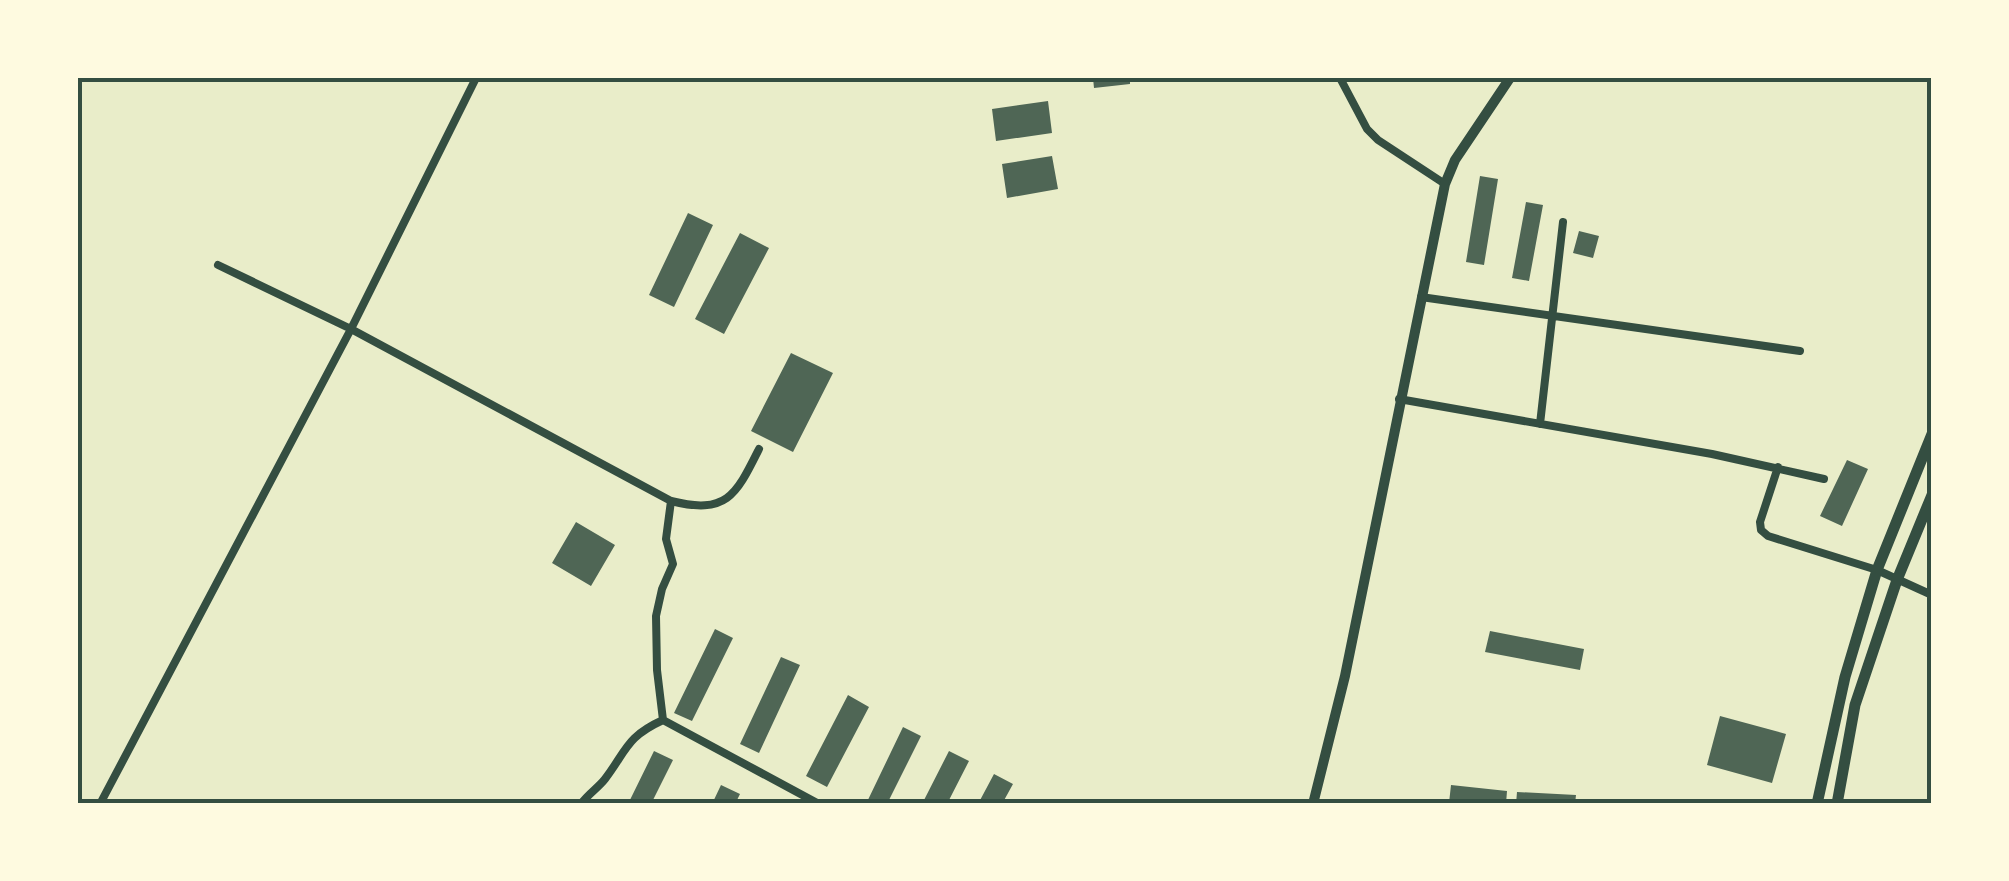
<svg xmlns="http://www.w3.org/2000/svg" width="2009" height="881" viewBox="0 0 2009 881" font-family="'PT Sans Narrow',sans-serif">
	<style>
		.building { fill: #4f6655 }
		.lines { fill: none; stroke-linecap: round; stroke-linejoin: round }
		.minor { stroke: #344e41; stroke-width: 8 }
		.secondary { stroke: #344e41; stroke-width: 10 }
		.primary { stroke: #344e41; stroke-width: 11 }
		.neatline { fill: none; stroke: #344e41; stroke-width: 4 }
	</style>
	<rect width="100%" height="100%" fill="#e9edc9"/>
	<!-- building -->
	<path class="building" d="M 1093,78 L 1130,78 L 1130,84 L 1094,88 Z
		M 1048,101 L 1052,133 L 996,141 L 992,109 Z
		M 1052,156 L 1058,189 L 1007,198 L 1002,164 Z
		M 1480,176 L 1498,179 L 1484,265 L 1466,262 Z
		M 1526,202 L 1543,205 L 1529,281 L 1512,278 Z
		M 688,213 L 713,225 L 674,307 L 649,295 Z
		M 1579,231 L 1599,236 L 1593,258 L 1573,253 Z
		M 740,233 L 769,248 L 724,334 L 695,319 Z
		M 791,353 L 833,373 L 793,452 L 751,431 Z
		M 1847,460 L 1868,469 L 1842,526 L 1820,516 Z
		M 576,522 L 615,545 L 591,586 L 552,563 Z
		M 715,629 L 733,638 L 692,721 L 674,713 Z
		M 1490,631 L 1584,649 L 1580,670 L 1485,652 Z
		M 781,657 L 800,665 L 759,753 L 740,744 Z
		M 848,695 L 869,707 L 827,787 L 806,776 Z
		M 1720,716 L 1786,734 L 1772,783 L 1707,765 Z
		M 903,727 L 921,736 L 887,804 L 866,804 Z
		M 654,751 L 673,760 L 651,804 L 628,804 Z
		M 949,751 L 969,761 L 947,804 L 922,804 Z
		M 994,774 L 1013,784 L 1002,804 L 978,804 Z
		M 721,785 L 740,794 L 735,804 L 712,804 Z
		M 1451,785 L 1507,791 L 1506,804 L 1449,803 Z
		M 1517,792 L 1576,795 L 1575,804 L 1516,804 Z"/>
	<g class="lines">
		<!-- minor -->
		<path class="minor" d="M 1340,78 L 1367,129 L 1378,140 L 1445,184
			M 218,265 L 351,329 L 671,501 C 727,515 736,495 759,449
			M 1421,297 L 1800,351
			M 1399,399 L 1712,454 L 1824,479
			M 1540,424 L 1563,222
			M 1778,467 L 1760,522 L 1761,530 L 1768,536 L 1877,570 L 1932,595
			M 663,720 L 657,670 L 656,616 L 662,589 L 673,564 L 666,539 L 671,501
			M 100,804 L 351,329 L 476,78
			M 581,804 C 588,794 598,788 605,779 C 627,750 626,737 663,720 L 819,804"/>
		<!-- secondary -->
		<path class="secondary" d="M 1313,804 L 1345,676 L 1445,184 L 1455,160 L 1510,78"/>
		<!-- primary -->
		<path class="primary" d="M 1817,804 L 1845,677 L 1877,570 L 1932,434
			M 1837,804 L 1855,705 L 1897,580 L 1932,495"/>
	</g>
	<!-- border -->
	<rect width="2009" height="881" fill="none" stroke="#fefae0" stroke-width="160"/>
	<rect x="80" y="80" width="1849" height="721" class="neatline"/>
</svg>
